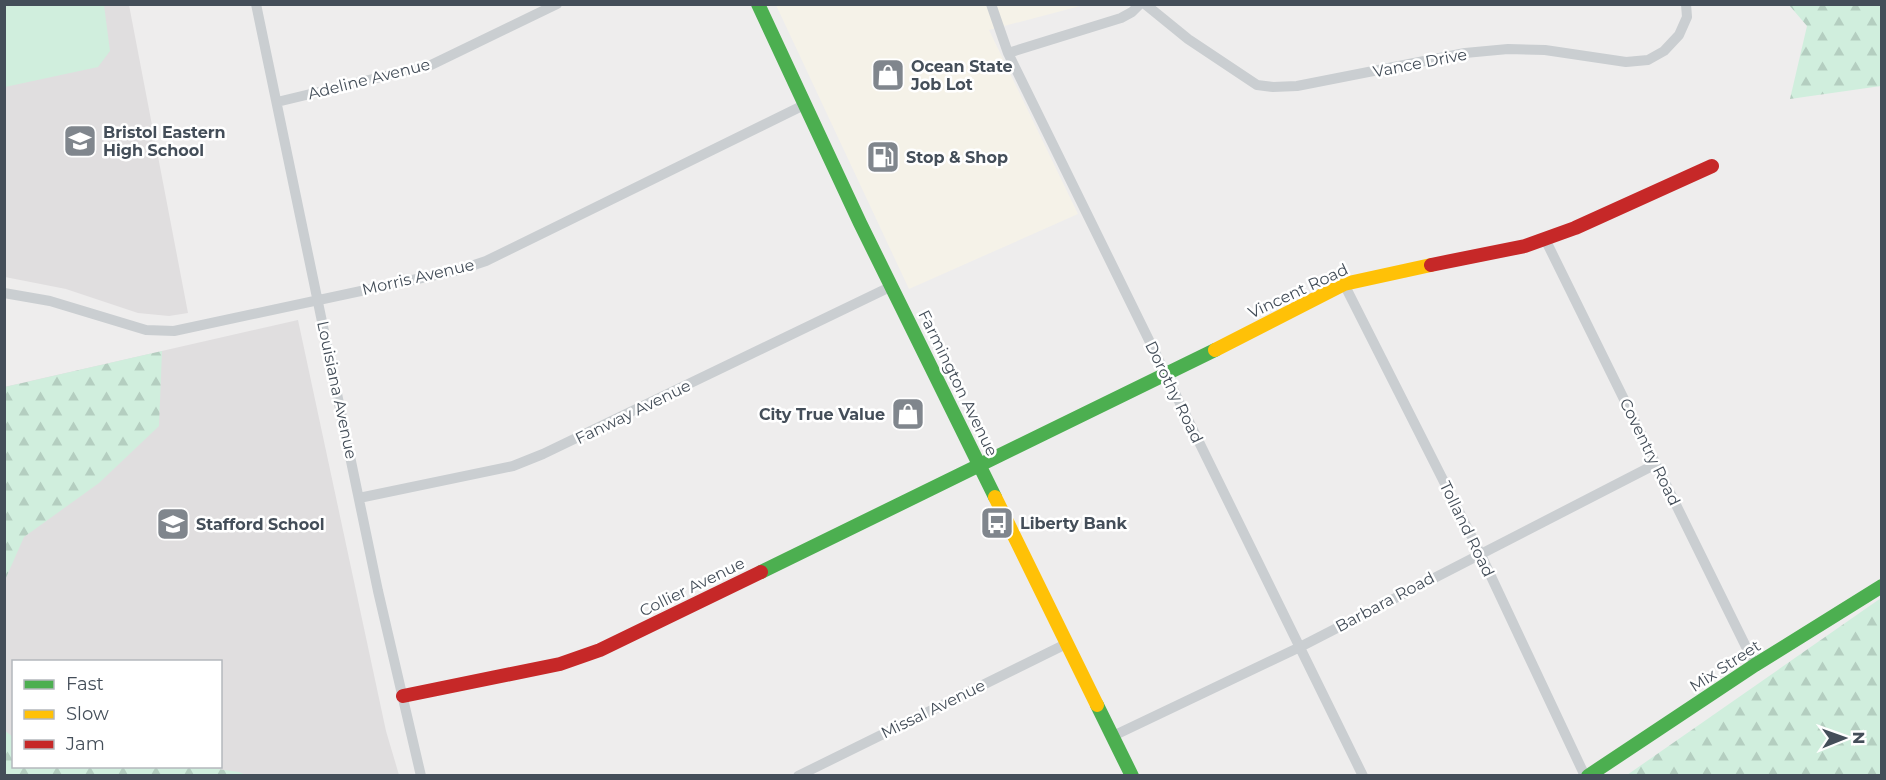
<svg xmlns="http://www.w3.org/2000/svg" width="1886" height="780" viewBox="0 0 1886 780" font-family="Montserrat,sans-serif">
	<style>
		.commercial { fill: #f5f2e8 }
		.education { fill: #e0dedf; fill-rule: evenodd }
		.green { fill: #d0eedd }
		.forest { fill: url(#forest-firs) }
		.lines { fill: none; stroke-linecap: round; stroke-linejoin: round }
		.street { stroke: #caced1; stroke-width: 10 }
		.fast { stroke: #4caf50; stroke-width: 14 }
		.slow { stroke: #ffc107; stroke-width: 14 }
		.jam { stroke: #c62828; stroke-width: 14 }
		.labels { text-anchor: middle; dominant-baseline: central; stroke-width: 5; stroke-linejoin: round; paint-order: stroke }
		.street-label { font-size: 16px; fill: #444e59; stroke: #fff }
		.poi-label { font-size: 16px; font-weight: bold; fill: #444e59; stroke: #fff; text-anchor: start }
	</style>
	<defs>
		<pattern id="forest-firs" width="22" height="20" patternUnits="userSpaceOnUse" patternTransform="scale(1.5)"><rect width="22" height="20" fill="#d0eedd"/><path d="M5 1l3.5 6h-7zM16 11l3.5 6h-7z" fill="#b4cec0"/></pattern>
	</defs>
	<rect width="100%" height="100%" fill="#eeeded"/>
	<!-- commercial -->
	<path class="commercial" d="M 776,5 L 1084,5 L 989,30 L 1078,214 L 909,289 Z"/>
	<!-- education -->
	<path class="education" d="M 5,5 L 129,5 L 188,313 L 169,316 L 138,313 L 66,289 L 5,277 Z
		M 298,320 L 386,731 L 399,775 L 5,775 L 4,387 ZM 14,662 L 220,662 L 220,766 L 14,766 Z"/>
	<!-- green -->
	<path class="green" d="M 4,5 L 104,5 L 110,51 L 98,67 L 5,87 Z"/>
	<!-- forest -->
	<path class="forest" d="M 1789,5 L 1881,5 L 1881,86 L 1790,99 L 1807,26 Z
		M 162,351 L 159,426 L 99,483 L 24,537 L 5,580 L 5,387 Z
		M 1881,598 L 1881,775 L 1627,775 Z
		M 4,730 L 13,737 L 14,766 L 196,766 L 239,772 L 246,775 L 5,775 Z"/>
	<g class="lines">
		<!-- street -->
		<path class="street" d="M 256,4 L 378,591 L 421,776
			M 991,4 L 1008,53 L 1363,776
			M 1145,4 L 1188,39 L 1257,85 L 1273,87 L 1297,86 L 1465,53 L 1508,49 L 1545,50 L 1626,62 L 1648,60 L 1664,51 L 1679,35 L 1687,17 L 1686,4
			M 1008,53 L 1121,18 L 1132,12 L 1140,4
			M 277,102 L 431,65 L 557,4
			M 1545,239 L 1755,665
			M 1344,284 L 1480,553 L 1585,776
			M 4,293 L 50,301 L 146,330 L 174,331 L 459,270 L 486,261 L 804,105
			M 359,498 L 513,466 L 543,454 L 892,286
			M 1113,736 L 1300,647 L 1656,464
			M 798,776 L 1068,643"/>
		<!-- fast -->
		<path class="fast" d="M 758,4 L 860,223 L 995,497
			M 761,572 L 1215,350
			M 1097,705 L 1132,776
			M 1588,776 L 1755,665 L 1882,586"/>
		<!-- slow -->
		<path class="slow" d="M 1215,350 L 1344,284 L 1431,265
			M 995,497 L 1097,705"/>
		<!-- jam -->
		<path class="jam" d="M 1431,265 L 1525,246 L 1575,228 L 1712,166
			M 403,696 L 560,664 L 600,650 L 761,572"/>
	</g>
	<!-- icons -->
	<defs>
		<symbol id="shop-square" viewBox="-11 -11 22 22"><rect x="-9" y="-9" width="18" height="18" rx="4" fill="#80868d" stroke="#fff"/><path d="M-5-2.5h2.3a2.7 3.5 0 0 1 5.4 0H5L5.5 6h-11ZM-1.5-2.5h3a1.5 2.3 0 0 0-3 0Z" fill="#fff"/></symbol>
		<symbol id="school-square" viewBox="-11 -11 22 22"><rect x="-9" y="-9" width="18" height="18" rx="4" fill="#80868d" stroke="#fff"/><path d="M0-5L7-2L0 1L-7-2ZM-4 1L0 2.5L4 1V4Q0 6-4 4Z" fill="#fff"/></symbol>
		<symbol id="fuel-square" viewBox="-11 -11 22 22"><rect x="-9" y="-9" width="18" height="18" rx="4" fill="#80868d" stroke="#fff"/><path d="M-5.5-6h7V0h2V4h1.3V-2.5L3-4.5l.8-.8L6-3V5H2.5V1h-1V6h-7ZM-4.2-4.7v3.2H.2V-4.7Z" fill="#fff"/></symbol>
		<symbol id="bus-square" viewBox="-11 -11 22 22"><rect x="-9" y="-9" width="18" height="18" rx="4" fill="#80868d" stroke="#fff"/><path d="M-5-6H5V4H4V6H2V4H-2V6H-4V4H-5ZM-3.5-4V0h7V-4ZM-3.5 1.2v1.5H-2V1.2ZM2 1.2v1.5H3.5V1.2Z" fill="#fff"/></symbol>
	</defs>
	<g fill-rule="evenodd">
		<use href="#shop-square" x="869" y="56" width="38" height="38"/>
		<use href="#school-square" x="61" y="122" width="38" height="38"/>
		<use href="#fuel-square" x="864" y="138" width="38" height="38"/>
		<use href="#shop-square" x="889" y="395" width="38" height="38"/>
		<use href="#bus-square" x="978" y="504" width="38" height="38"/>
		<use href="#school-square" x="154" y="505" width="38" height="38"/>
	</g>
	<g class="labels">
		<!-- street labels -->
		<g class="street-label">
			<text transform="translate(1420 63) rotate(-11)">Vance Drive</text>
			<text transform="translate(369 79) rotate(-14)">Adeline Avenue</text>
			<text transform="translate(418 277) rotate(-13)">Morris Avenue</text>
			<text transform="translate(1298 291) rotate(-25)">Vincent Road</text>
			<text transform="translate(958 383) rotate(64)">Farmington Avenue</text>
			<text transform="translate(337 390) rotate(78)">Louisiana Avenue</text>
			<text transform="translate(1174 392) rotate(64)">Dorothy Road</text>
			<text transform="translate(633 412) rotate(-26)">Fanway Avenue</text>
			<text transform="translate(1650 452) rotate(64)">Coventry Road</text>
			<text transform="translate(1467 529) rotate(64)">Tolland Road</text>
			<text transform="translate(692 587) rotate(-26)">Collier Avenue</text>
			<text transform="translate(1385 602) rotate(-28)">Barbara Road</text>
			<text transform="translate(1725 666) rotate(-33)">Mix Street</text>
			<text transform="translate(933 709) rotate(-26)">Missal Avenue</text>
		</g>
		<!-- poi labels -->
		<g class="poi-label">
			<text x="911" y="66">Ocean State<tspan x="911" dy="18">Job Lot</tspan></text>
			<text x="103" y="132">Bristol Eastern<tspan x="103" dy="18">High School</tspan></text>
			<text x="906" y="157">Stop &amp; Shop</text>
			<text x="885" y="414" text-anchor="end">City True Value</text>
			<text x="1020" y="523">Liberty Bank</text>
			<text x="196" y="524">Stafford School</text>
		</g>
	</g>
	<!-- border -->
	<rect width="1886" height="780" fill="none" stroke="#444e59" stroke-width="12"/>
	<!-- legend -->
	<rect x="12" y="660" width="210" height="108" fill="#ffffff" stroke="#b4b8bd" stroke-width="1.5"/>
	<rect x="24" y="680" width="30" height="9" fill="#4caf50" stroke="#b4b8bd" stroke-width="1.5"/>
	<text x="66" y="690" font-size="18" fill="#444e59">Fast</text>
	<rect x="24" y="710" width="30" height="9" fill="#ffc107" stroke="#b4b8bd" stroke-width="1.5"/>
	<text x="66" y="720" font-size="18" fill="#444e59">Slow</text>
	<rect x="24" y="740" width="30" height="9" fill="#c62828" stroke="#b4b8bd" stroke-width="1.5"/>
	<text x="66" y="750" font-size="18" fill="#444e59">Jam</text>
	<!-- north arrow -->
	<g transform="translate(1844 738) rotate(89)" stroke="#ffffff" stroke-width="4.5" paint-order="stroke">
	<path d="M0-4.5L10 22L0 15L-10 22Z" fill="#444e59"/>
	<text y="-9" font-size="16" font-weight="bold" text-anchor="middle" fill="#444e59">N</text>
	</g>
</svg>
